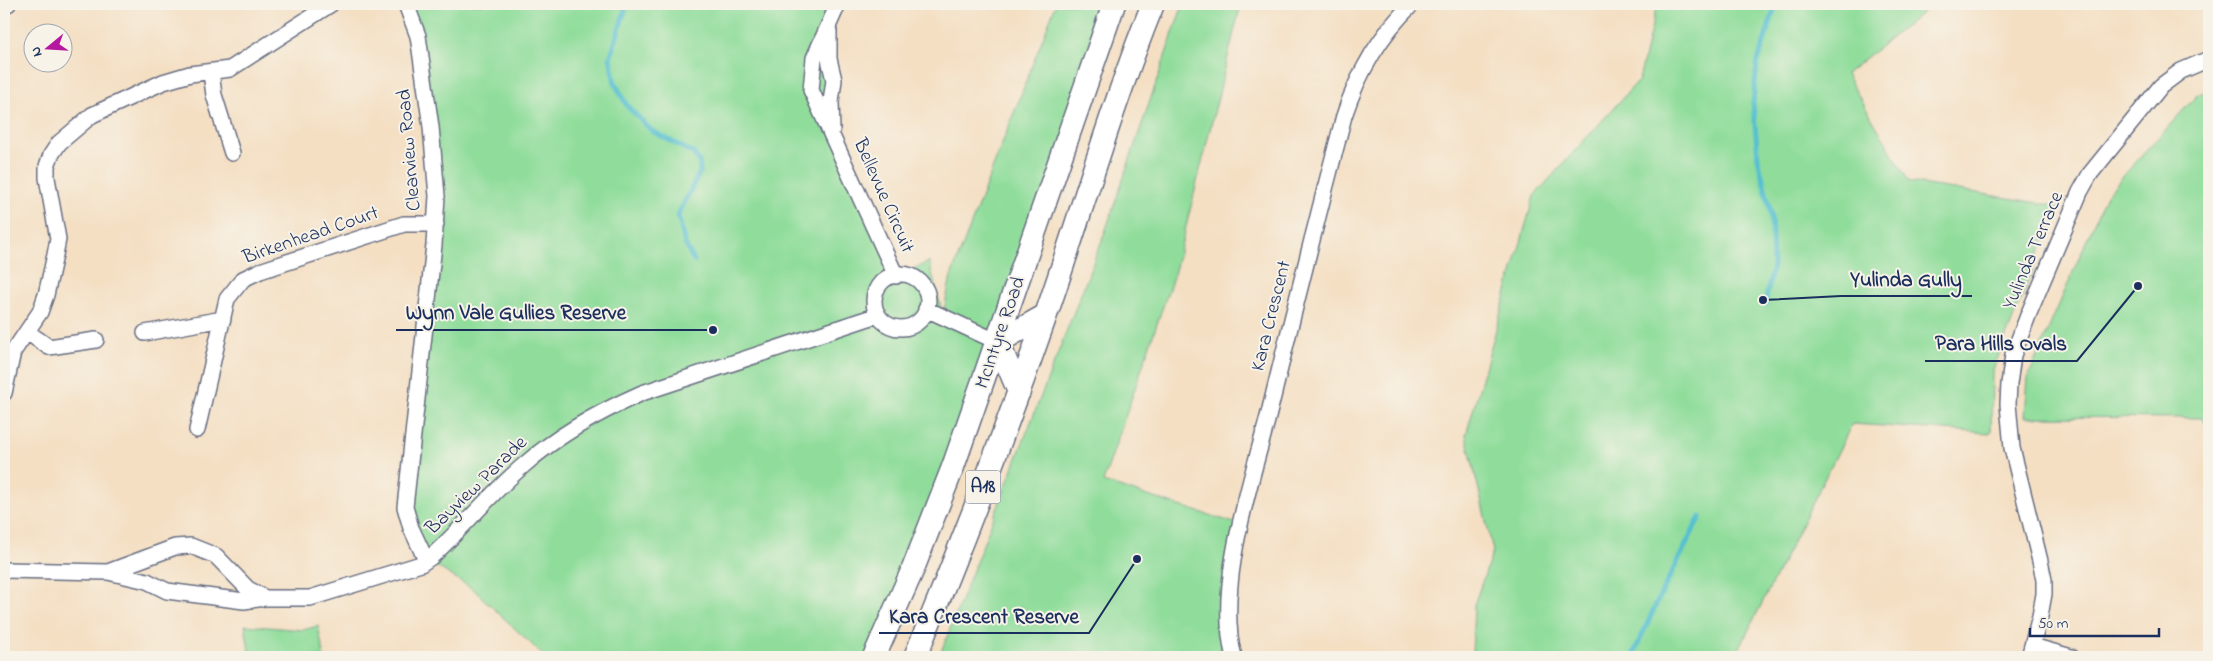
<svg xmlns="http://www.w3.org/2000/svg" width="2213" height="661" viewBox="0 0 2213 661" font-family="'Indie Flower',sans-serif">
	<style>
		.green { fill: #90dd9b; stroke: #56867c }
		.lines { fill: none; stroke-linecap: round; stroke-linejoin: round }
		.stream { stroke: #54bfd0; stroke-width: 5 }
		.street-casing { stroke: #676d81; stroke-width: 18 }
		.primary-casing { stroke: #676d81; stroke-width: 25 }
		.street { stroke: #fff; stroke-width: 15 }
		.primary { stroke: #fff; stroke-width: 22 }
		.labels { text-anchor: middle; dominant-baseline: central; stroke-width: 4; stroke-linejoin: round; paint-order: stroke }
		.shield { fill: #f7f3e8; stroke: #5d6a87; stroke-width: 1 }
		.shield-label { font-size: 19px; font-weight: bold; fill: #1b2f5e }
		.street-label { font-size: 20px; fill: #1b2f5e; stroke: #f7f3e8 }
		.leader { fill: none; stroke: #1b2f5e; stroke-width: 2 }
		.callout-dot { fill: #1b2f5e; stroke: #f7f3e8; stroke-width: 2 }
		.callout-label { font-size: 21px; text-anchor: middle; font-weight: bold; fill: #1b2f5e; stroke: #f7f3e8; stroke-width: 4; stroke-linejoin: round; paint-order: stroke }
	</style>
	<rect width="100%" height="100%" fill="#f7f3e8"/>
	<filter id="ink" filterUnits="userSpaceOnUse"><feTurbulence type="fractalNoise" baseFrequency=".02" numOctaves="2"/><feDisplacementMap in="SourceGraphic" scale="10" xChannelSelector="R" yChannelSelector="G"/><feConvolveMatrix kernelMatrix="1 2 1 2 8 2 1 2 1" color-interpolation-filters="sRGB"/></filter>
	<filter id="wash" filterUnits="userSpaceOnUse"><feTurbulence type="fractalNoise" baseFrequency=".0096" numOctaves="4" result="noise"/><feDisplacementMap in="SourceGraphic" scale="20" xChannelSelector="R" yChannelSelector="G"/><feGaussianBlur stdDeviation="1.12" result="paint"/><feColorMatrix in="noise" values="0 0 0 0 0 0 0 0 0 0 0 0 0 0 0 0 0 1.4 0 .05"/><feComposite in="paint" operator="in"/></filter>
	<g filter="url(#wash)">
		<rect width="100%" height="100%" fill="#f4dfc3"/>
		<!-- green -->
		<path class="green" d="M 406,4 L 838,4 L 829,27 L 832,134 L 897,276 L 929,262 L 943,315 L 951,276 L 1056,4 L 1114,4 L 874,657 L 545,657 L 473,589 L 426,560 L 411,528 L 437,196 Z
			M 1183,4 L 1241,4 L 1175,271 L 1103,482 L 1241,525 L 1229,590 L 1234,657 L 939,657 L 1104,235 Z
			M 1657,4 L 1933,4 L 1846,74 L 1909,182 L 2058,206 L 1992,372 L 1991,433 L 1852,424 L 1735,657 L 1472,657 L 1474,605 L 1493,551 L 1466,435 L 1534,196 L 1639,80 Z
			M 2209,90 L 2209,432 L 2203,418 L 2025,417 L 2028,377 L 2106,195 L 2197,95 Z
			M 245,625 L 303,630 L 318,626 L 324,657 L 250,657 Z"/>
		<g class="lines">
			<!-- stream -->
			<path class="stream" d="M 627,4 L 610,58 L 615,83 L 627,106 L 652,131 L 693,153 L 699,161 L 700,172 L 678,215 L 685,244 L 694,261
				M 1765,304 L 1773,265 L 1771,214 L 1758,158 L 1753,103 L 1757,64 L 1776,4
				M 1632,657 L 1660,596 L 1700,517"/>
		</g>
	</g>
	<g filter="url(#ink)">
		<g class="lines">
			<defs>
				<path id="street" d="M 406,4 L 418,36 L 431,127 L 437,196 L 434,245 L 405,507 L 411,528 L 426,560
					M 838,4 L 814,58 L 811,90 L 896,276
					M 4,5 L 8,4
					M 829,31 L 829,59 L 834,80 L 831,102 L 832,130
					M 211,73 L 214,95 L 232,153
					M874 301a27 27 0 1 1 54 0a27 27 0 1 1-54 0Z
					M 926,309 L 998,342
					M 27,332 L 49,347 L 96,340
					M 145,333 L 223,319
					M 4,393 L 13,352 L 40,312 L 46,295 L 55,255 L 58,239 L 47,178 L 47,166 L 51,155 L 59,143 L 92,115 L 163,82 L 190,74 L 230,69 L 331,4
					M 197,430 L 227,299 L 243,279 L 260,271 L 404,224 L 436,224
					M 4,570 L 108,572 L 147,581 L 167,591 L 244,601 L 265,598 L 310,598 L 421,564 L 431,557 C 463,528 491,493 524,465 C 559,434 599,412 642,393 L 878,315
					M 108,572 L 175,547 L 191,546 L 216,556 L 248,589 L 265,598
					M 2032,646 L 2071,657
					M 1234,657 C 1215,586 1251,484 1269,413 C 1293,314 1318,215 1344,116 C 1358,73 1379,36 1412,4
					M 2029,657 L 2040,616 L 2044,594 L 2044,580 L 2040,561 L 2012,448 L 2008,404 L 2009,384 L 2013,355 L 2029,313 L 2080,192 L 2090,174 L 2161,86 L 2181,71 L 2209,59"/>
				<path id="primary" d="M 998,342 L 1046,315
					M 998,342 L 1019,392
					M 874,657 L 913,569 L 953,467 L 1114,4
					M 915,657 C 962,544 1006,430 1046,315 C 1082,211 1112,105 1153,4"/>
			</defs>
			<!-- street casing -->
			<use href="#street" class="street-casing"/>
			<!-- primary casing -->
			<use href="#primary" class="primary-casing"/>
			<!-- street -->
			<use href="#street" class="street"/>
			<!-- primary -->
			<use href="#primary" class="primary"/>
		</g>
	</g>
	<g class="labels">
		<!-- shield labels -->
		<rect class="shield" x="965.5" y="470.5" width="35" height="33" rx="4"/>
		<g class="shield-label">
			<text x="983" y="487">A18</text>
		</g>
		<!-- street labels -->
		<g class="street-label">
			<text transform="translate(410 150) rotate(-95)">Clearview Road</text>
			<text transform="translate(883 196) rotate(66)">Bellevue Circuit</text>
			<text transform="translate(311 236) rotate(-19)">Birkenhead Court</text>
			<text transform="translate(2034 251) rotate(-67)">Yulinda Terrace</text>
			<text transform="translate(1272 316) rotate(-76)">Kara Crescent</text>
			<text transform="translate(1001 333) rotate(-71)">McIntyre Road</text>
			<text transform="translate(477 486) rotate(-44)">Bayview Parade</text>
		</g>
	</g>
	<!-- callouts -->
	<path class="leader" d="M1763 300L1841 296H1972M713 330L636 330H396M2138 286L2077 361H1925M1137 559L1089 633H879"/>
	<g class="callout-dot">
		<circle cx="1763" cy="300" r="5"/>
		<circle cx="713" cy="330" r="5"/>
		<circle cx="2138" cy="286" r="5"/>
		<circle cx="1137" cy="559" r="5"/>
	</g>
	<g class="callout-label">
		<text x="1906" y="286">Yulinda Gully</text>
		<text x="516" y="319">Wynn Vale Gullies Reserve</text>
		<text x="2001" y="350">Para Hills Ovals</text>
		<text x="984" y="623">Kara Crescent Reserve</text>
	</g>
	<!-- margin -->
	<rect width="2213" height="661" fill="none" stroke="#f7f3e8" stroke-width="20"/>
	<!-- north arrow -->
	<g transform="translate(48 48) rotate(252)"><circle r="24" fill="#f7f3e8" stroke="#9fa5b1"/>
	<path d="M0-4L9 19L0 12L-9 19Z" fill="#b5179e"/>
	<text y="-8" font-size="14" font-weight="bold" text-anchor="middle" fill="#1b2f5e">N</text>
	</g>
	<!-- scale -->
	<path d="M2030 628v8h129v-8" fill="none" stroke="#1b2f5e" stroke-width="2.5"/>
	<text x="2038" y="628" font-size="15" fill="#1b2f5e" stroke="#f7f3e8" stroke-width="4" paint-order="stroke">50 m</text>
</svg>
